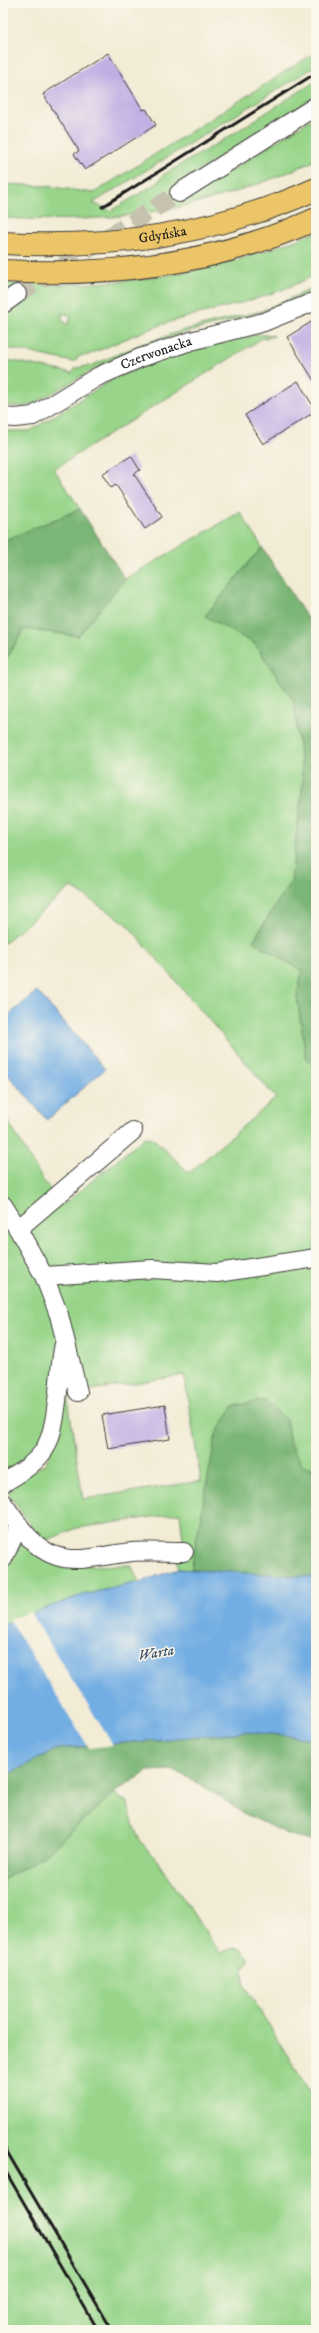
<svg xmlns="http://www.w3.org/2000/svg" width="319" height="2333" viewBox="0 0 319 2333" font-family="'IM FELL DW Pica',serif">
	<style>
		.green { fill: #98d58a; stroke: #5a7853; fill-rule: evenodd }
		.forest { fill: #7ab676; stroke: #4b6949 }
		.water { fill: #72ade3; stroke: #476480 }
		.pier { fill: #f2ecd5 }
		.building { fill: #beace3 }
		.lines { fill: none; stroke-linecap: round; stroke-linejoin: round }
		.minor-tunnel { stroke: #c7c2b0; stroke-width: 18; stroke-dasharray: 18 9; stroke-linecap: butt }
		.minor-casing { stroke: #3c3b38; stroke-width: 20 }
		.major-casing { stroke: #3c3b38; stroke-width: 24 }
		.minor { stroke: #fff; stroke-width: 18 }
		.major { stroke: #edc569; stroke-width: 22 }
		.rail { stroke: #1c1c1c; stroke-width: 3 }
		.labels { text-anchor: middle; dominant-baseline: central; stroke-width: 3; stroke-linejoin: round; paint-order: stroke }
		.street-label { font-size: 14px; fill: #1c1c1c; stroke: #fbf7ec }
		.water-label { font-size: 15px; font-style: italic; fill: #3e566c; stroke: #fbf7ec }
	</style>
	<rect width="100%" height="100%" fill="#fbf7ec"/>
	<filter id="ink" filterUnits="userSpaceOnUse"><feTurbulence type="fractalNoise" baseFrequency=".025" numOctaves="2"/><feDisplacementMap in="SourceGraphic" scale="8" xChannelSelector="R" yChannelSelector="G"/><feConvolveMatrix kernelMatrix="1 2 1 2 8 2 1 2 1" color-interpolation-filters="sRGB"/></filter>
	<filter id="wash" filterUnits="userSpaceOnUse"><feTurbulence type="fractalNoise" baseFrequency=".012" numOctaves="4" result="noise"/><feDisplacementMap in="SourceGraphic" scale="16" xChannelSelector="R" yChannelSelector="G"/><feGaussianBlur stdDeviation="0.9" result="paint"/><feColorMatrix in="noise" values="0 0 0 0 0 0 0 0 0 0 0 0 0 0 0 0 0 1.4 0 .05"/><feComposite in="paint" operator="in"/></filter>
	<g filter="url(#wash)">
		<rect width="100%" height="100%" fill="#f2ecd5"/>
		<!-- green -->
		<path class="green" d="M 316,52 L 316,66 L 93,203 L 111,211 L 157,183 L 163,175 L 225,139 L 316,81 L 316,96 L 170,189 L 189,197 L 316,116 L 316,160 C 211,209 118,225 3,218 L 3,184 L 46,186 L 94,193 Z
			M 316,232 L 316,274 C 273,298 227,306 180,319 C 148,328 119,342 88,355 L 79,356 L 74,362 L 3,347 L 3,316 L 29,299 L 7,290 L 3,292 L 3,283 C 114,289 213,275 316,232 ZM 62,313 L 71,316 L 68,325 L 62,320 Z
			M 316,287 L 316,290 L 261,313 L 184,333 L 139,348 L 103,364 L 33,404 L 23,407 L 3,405 L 3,359 L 72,373 L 76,368 L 93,365 L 139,345 L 184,330 L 261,311 Z
			M 257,334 L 274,336 L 261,339 L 54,469 L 80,509 L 3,541 L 3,431 L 30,431 L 115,378 L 167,357 Z
			M 240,512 L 262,547 L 205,616 L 255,644 L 294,702 L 303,782 L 291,881 L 253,941 L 302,971 L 297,996 L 306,1057 L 316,1069 L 316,1469 L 303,1466 L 290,1444 L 286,1420 L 216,1434 L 191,1570 L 178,1569 L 177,1560 L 185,1559 L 180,1513 L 77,1528 L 47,1540 L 37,1535 L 9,1494 L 10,1486 L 45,1464 L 57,1439 L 47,1431 L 28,1458 L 3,1473 L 3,1113 L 44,1182 L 63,1205 L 145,1137 L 153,1138 L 189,1173 L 276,1098 L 126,923 L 71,887 L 3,944 L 3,665 L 24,629 L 78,636 L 125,579 ZM 184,1375 L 201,1481 L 83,1499 L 67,1394 Z
			M 3,1517 L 88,1566 L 131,1565 L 139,1582 L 82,1595 L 3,1624 Z
			M 114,1793 L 128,1804 L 134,1827 L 140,1841 L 157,1860 L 220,1953 L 234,1948 L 242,1949 L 250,1959 L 243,1969 L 244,1985 L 316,2102 L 316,2324 L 304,2330 L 3,2330 L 3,1880 L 45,1855 Z"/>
		<!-- forest -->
		<path class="forest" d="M 80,509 L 125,579 L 78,636 L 24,629 L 3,665 L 3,541 Z
			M 262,547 L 316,632 L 316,1069 L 306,1057 L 297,996 L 302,971 L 253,941 L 291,881 L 303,782 L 294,702 L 255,644 L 205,616 Z
			M 265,1400 L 286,1420 L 290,1444 L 303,1466 L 316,1469 L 316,1577 L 191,1570 L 216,1434 L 233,1406 Z
			M 244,1732 L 293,1736 L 316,1741 L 316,1842 L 290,1835 L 243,1813 L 202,1785 L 173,1770 L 148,1771 L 114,1793 L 45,1855 L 3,1880 L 3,1777 L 57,1749 Z"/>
		<!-- water -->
		<path class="water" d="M 37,991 L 105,1069 L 47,1120 L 3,1069 L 3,1020 Z
			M 178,1569 L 316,1577 L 316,1741 L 293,1736 L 244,1732 L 57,1749 L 3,1777 L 3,1624 L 82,1595 L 139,1582 Z"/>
		<!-- pier -->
		<path class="pier" d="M 30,1612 L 113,1745 L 89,1748 L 9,1619 Z"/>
		<g id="blocks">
			<!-- building -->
			<path class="building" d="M 108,53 L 143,110 L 146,109 L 156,125 L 85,170 L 74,154 L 79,151 L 43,94 Z
				M 316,319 L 316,384 L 287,337 Z
				M 298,381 L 316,411 L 263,444 L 245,415 Z
				M 131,456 L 140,470 L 134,474 L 162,517 L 145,529 L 116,485 L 111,488 L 102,474 Z
				M 165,1405 L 170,1439 L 108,1449 L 102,1415 Z"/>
		</g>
	</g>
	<g filter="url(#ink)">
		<use href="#blocks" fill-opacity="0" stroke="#3c3b38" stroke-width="1"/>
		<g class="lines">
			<!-- minor-tunnel -->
			<path class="minor-tunnel" d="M 17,294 L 179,193"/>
			<defs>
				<g id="minor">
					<path d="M 179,193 L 316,106"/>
					<path d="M 3,304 L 17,294"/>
					<path id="s1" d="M 3,417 L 15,418 L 33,416 L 97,377 L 140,358 L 191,341 L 264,322 L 316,301"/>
					<path d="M 3,1205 L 18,1229 L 133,1131"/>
					<path d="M 18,1229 L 44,1276 L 59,1315 L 78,1392"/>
					<path d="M 44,1276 L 152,1269 L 217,1273 L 316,1258"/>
					<path d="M 3,1483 C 17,1475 32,1466 42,1453 C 60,1430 57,1373 64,1344"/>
					<path d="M 3,1503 C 16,1522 33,1549 56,1556 C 80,1564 108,1554 132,1552 C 149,1551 167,1552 184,1552"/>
					<path d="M 3,1559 L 19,1525"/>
				</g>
				<g id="major">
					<path id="s2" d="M 3,243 C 112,249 216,234 316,189"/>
					<path d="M 3,271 C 111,277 217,264 316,219"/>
				</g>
			</defs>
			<!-- minor casing -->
			<use href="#minor" class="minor-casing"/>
			<!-- major casing -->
			<use href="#major" class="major-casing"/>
			<!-- minor -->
			<use href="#minor" class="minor"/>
			<!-- major -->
			<use href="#major" class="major"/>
			<!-- rail -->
			<path class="rail" d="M 102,207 L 316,73
				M 3,2145 L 112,2330
				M 3,2167 L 98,2330"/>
		</g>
	</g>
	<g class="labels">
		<!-- street labels -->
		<g class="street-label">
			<text stroke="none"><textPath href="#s2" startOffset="160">Gdyńska</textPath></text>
			<text stroke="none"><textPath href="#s1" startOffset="169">Czerwonacka</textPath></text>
		</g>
		<!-- water labels -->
		<g class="water-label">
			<text transform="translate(156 1653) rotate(-10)">Warta</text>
		</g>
	</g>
	<!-- margin -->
	<rect width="319" height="2333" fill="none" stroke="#fbf7ec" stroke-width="16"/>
</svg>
